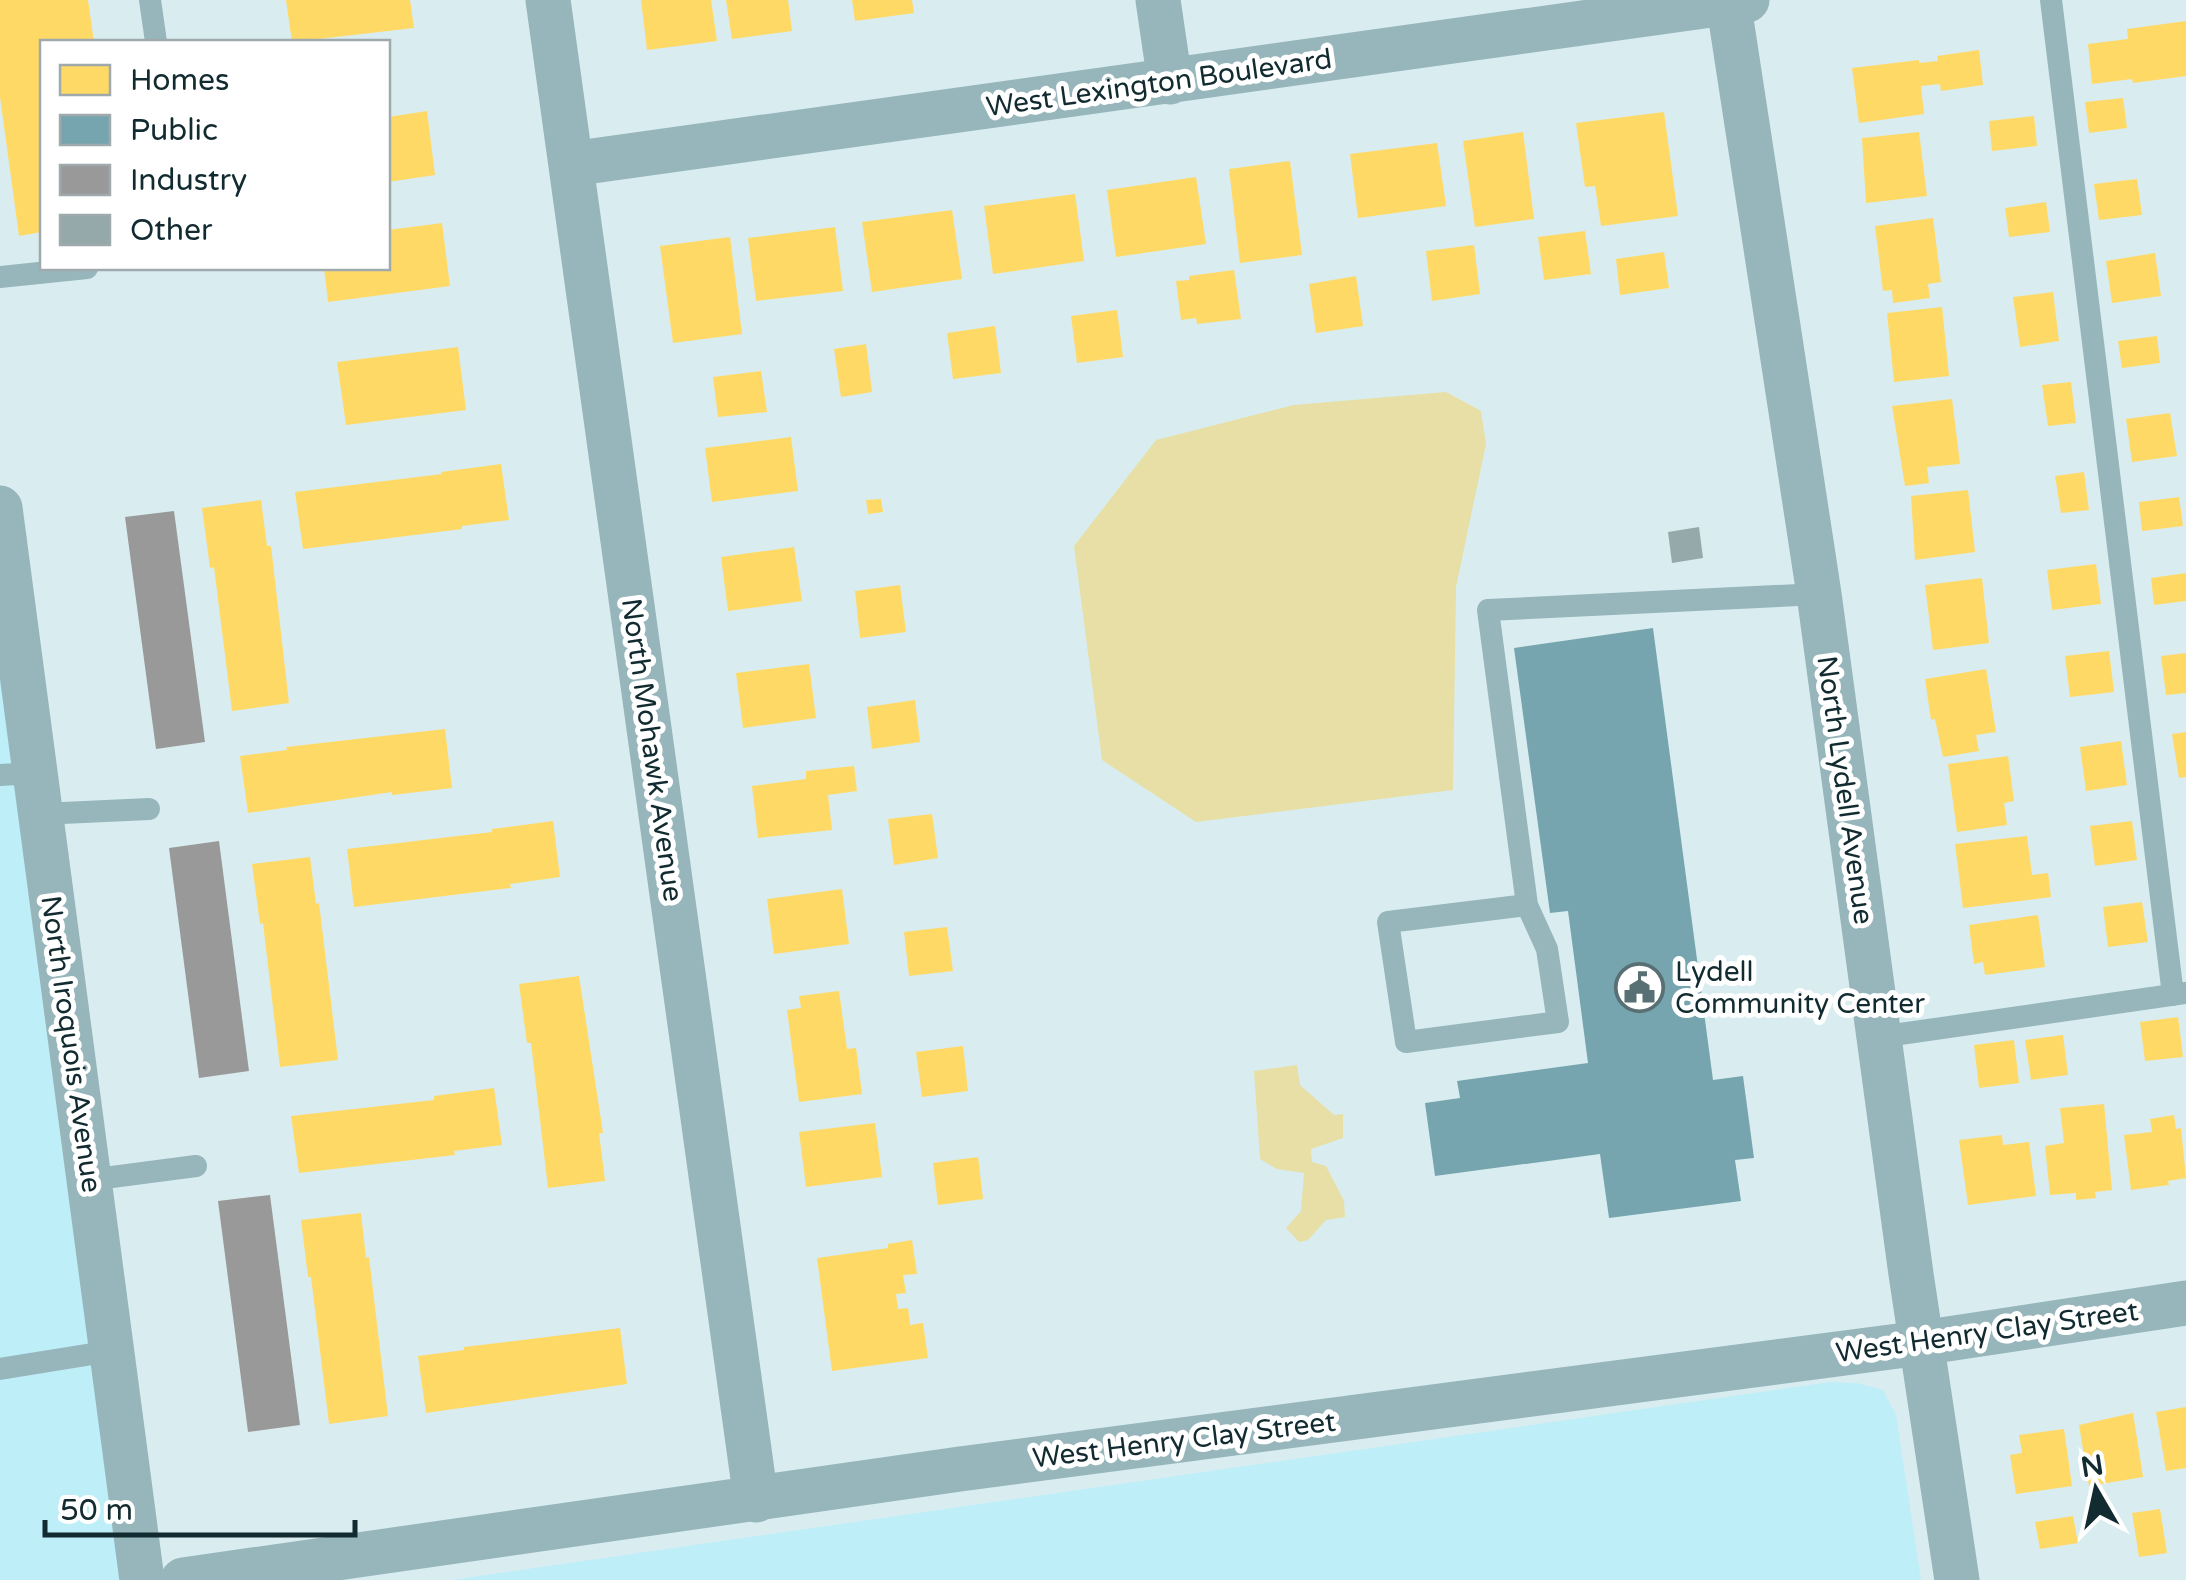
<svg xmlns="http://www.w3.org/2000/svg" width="2186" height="1580" viewBox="0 0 2186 1580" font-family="'Varela Round',sans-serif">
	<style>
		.built { fill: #beeef8 }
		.green { fill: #e7dfa5 }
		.homes { fill: #ffd966 }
		.public { fill: #76a5af }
		.industry { fill: #999 }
		.building { fill: #95a9aa }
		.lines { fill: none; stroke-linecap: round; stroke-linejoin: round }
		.lane { stroke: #97b6bb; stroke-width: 22 }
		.street { stroke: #97b6bb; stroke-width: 45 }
		.labels { text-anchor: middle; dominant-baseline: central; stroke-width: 10; stroke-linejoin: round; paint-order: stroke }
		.street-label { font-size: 28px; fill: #122b30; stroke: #fff }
		.poi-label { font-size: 28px; fill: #122b30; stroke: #fff; text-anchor: start }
	</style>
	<rect width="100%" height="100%" fill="#d9edf0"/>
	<!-- built -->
	<path class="built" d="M 0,508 L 142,1580 L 0,1580 Z
		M 1830,1382 L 1857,1383 L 1883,1390 L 1896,1415 L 1921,1580 L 451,1580 Z"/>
	<!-- green -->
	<path class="green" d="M 1446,392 L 1481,411 L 1486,444 L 1456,587 L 1453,790 L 1196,822 L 1102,760 L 1074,546 L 1156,440 L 1294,405 Z
		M 1297,1065 L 1300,1085 L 1334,1115 L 1343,1114 L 1343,1138 L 1311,1149 L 1312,1162 L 1326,1166 L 1344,1201 L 1345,1217 L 1326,1220 L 1308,1240 L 1299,1242 L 1286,1228 L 1301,1211 L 1304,1173 L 1277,1169 L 1260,1159 L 1254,1071 Z"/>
	<!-- homes -->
	<path class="homes" d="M 0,0 L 88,0 L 94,42 L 42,42 L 42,232 L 19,236 L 0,97 Z
		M 286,0 L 410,0 L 414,28 L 292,42 Z
		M 641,0 L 711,0 L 717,41 L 647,50 Z
		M 726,0 L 788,0 L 792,31 L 732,39 Z
		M 852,0 L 912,0 L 914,13 L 855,21 Z
		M 2186,21 L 2186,76 L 2133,83 L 2132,79 L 2092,84 L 2088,44 L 2128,39 L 2127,29 Z
		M 1979,50 L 1983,85 L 1941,91 L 1940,84 L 1921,86 L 1924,114 L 1859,123 L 1852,68 L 1919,60 L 1919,63 L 1938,61 L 1937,56 Z
		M 2123,98 L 2127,128 L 2089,133 L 2085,102 Z
		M 427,111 L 435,175 L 388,182 L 388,117 Z
		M 1664,112 L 1678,216 L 1601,226 L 1595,186 L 1585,187 L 1576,123 Z
		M 2034,116 L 2037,146 L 1992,151 L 1989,121 Z
		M 1523,132 L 1534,219 L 1475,227 L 1463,141 Z
		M 1919,132 L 1927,196 L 1866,203 L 1862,138 Z
		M 1437,143 L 1446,206 L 1358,218 L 1350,154 Z
		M 1290,161 L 1302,255 L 1240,263 L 1229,169 Z
		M 1196,177 L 1206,244 L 1116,257 L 1107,190 Z
		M 2137,179 L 2142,215 L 2099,220 L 2094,184 Z
		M 1075,194 L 1084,261 L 993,274 L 984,206 Z
		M 2046,202 L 2050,232 L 2009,237 L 2005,208 Z
		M 952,210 L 962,279 L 872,292 L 862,222 Z
		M 1933,218 L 1941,282 L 1928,284 L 1930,298 L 1893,303 L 1892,290 L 1883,291 L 1875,226 Z
		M 442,223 L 450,286 L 328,302 L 324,268 L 388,268 L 388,230 Z
		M 835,227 L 843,291 L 756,301 L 748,238 Z
		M 1585,231 L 1591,274 L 1544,280 L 1538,237 Z
		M 730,237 L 742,334 L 673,343 L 660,246 Z
		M 1474,245 L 1480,294 L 1432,301 L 1426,251 Z
		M 1664,252 L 1669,288 L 1620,295 L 1616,259 Z
		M 2155,253 L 2161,296 L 2112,303 L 2106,261 Z
		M 1234,270 L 1241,319 L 1197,324 L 1196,318 L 1181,320 L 1176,281 L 1189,280 L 1189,276 Z
		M 1356,276 L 1363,326 L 1316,333 L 1309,284 Z
		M 2053,292 L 2059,341 L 2020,347 L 2013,297 Z
		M 1942,307 L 1949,376 L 1894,382 L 1887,313 Z
		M 1117,310 L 1123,357 L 1077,363 L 1071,316 Z
		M 995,326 L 1001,373 L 953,379 L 947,333 Z
		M 2157,336 L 2160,363 L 2122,368 L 2118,341 Z
		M 866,344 L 872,392 L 841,397 L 834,349 Z
		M 458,347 L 466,410 L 346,425 L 337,362 Z
		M 761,371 L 767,412 L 718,417 L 713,377 Z
		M 2071,382 L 2076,423 L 2048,426 L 2042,385 Z
		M 1952,399 L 1960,464 L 1927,467 L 1929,483 L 1905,486 L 1892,406 Z
		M 2170,413 L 2177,456 L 2132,462 L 2126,419 Z
		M 791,437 L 798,491 L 712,502 L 705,448 Z
		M 501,464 L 509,520 L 462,526 L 462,529 L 303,549 L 295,492 L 442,474 L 441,472 Z
		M 2084,472 L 2089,510 L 2061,513 L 2055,476 Z
		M 1968,490 L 1975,552 L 1915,560 L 1911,496 Z
		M 2179,497 L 2183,526 L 2142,531 L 2139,502 Z
		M 881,499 L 883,512 L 868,514 L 866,500 Z
		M 261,500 L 267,546 L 271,546 L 289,703 L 232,711 L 214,567 L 210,568 L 202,508 Z
		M 794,547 L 802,601 L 728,611 L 721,557 Z
		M 2096,564 L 2101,604 L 2052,610 L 2047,570 Z
		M 2186,573 L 2186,601 L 2154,605 L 2151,578 Z
		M 1982,578 L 1989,643 L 1933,650 L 1925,585 Z
		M 900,585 L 906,632 L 860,638 L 855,591 Z
		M 2109,651 L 2114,692 L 2070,697 L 2065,656 Z
		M 2186,653 L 2186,693 L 2166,695 L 2161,656 Z
		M 809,664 L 816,718 L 743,728 L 736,673 Z
		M 1986,669 L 1996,732 L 1976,735 L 1979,751 L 1943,757 L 1935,719 L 1931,720 L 1925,679 Z
		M 915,700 L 920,742 L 872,749 L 867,707 Z
		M 445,729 L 452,788 L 392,795 L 392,792 L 248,813 L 240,756 L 287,750 L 286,747 Z
		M 2186,732 L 2186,777 L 2179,778 L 2172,734 Z
		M 2121,741 L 2127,785 L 2086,791 L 2080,747 Z
		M 2008,756 L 2014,801 L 2004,803 L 2007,825 L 1957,832 L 1948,764 Z
		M 854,766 L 857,791 L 828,795 L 832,830 L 758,838 L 752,786 L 806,779 L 806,771 Z
		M 932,814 L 938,858 L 894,865 L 888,819 Z
		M 553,821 L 560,877 L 510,884 L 511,888 L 354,907 L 347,849 L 492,832 L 492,829 Z
		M 2132,821 L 2137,860 L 2095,866 L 2090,826 Z
		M 2027,836 L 2032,875 L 2048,873 L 2051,897 L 1963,908 L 1955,844 Z
		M 310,857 L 316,904 L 319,903 L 338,1060 L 280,1067 L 263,923 L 260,924 L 252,864 Z
		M 842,889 L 849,944 L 774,954 L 767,899 Z
		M 2142,902 L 2148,942 L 2108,947 L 2103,907 Z
		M 2038,915 L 2045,967 L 1985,975 L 1983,962 L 1974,964 L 1969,925 Z
		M 947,927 L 953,971 L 909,976 L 904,932 Z
		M 579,976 L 603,1133 L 599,1133 L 605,1181 L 548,1188 L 531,1043 L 527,1043 L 519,984 Z
		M 839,991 L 847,1049 L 856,1048 L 862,1094 L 799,1102 L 787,1010 L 801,1008 L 799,996 Z
		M 2178,1017 L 2183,1057 L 2145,1061 L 2140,1022 Z
		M 2063,1035 L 2068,1075 L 2031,1080 L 2025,1040 Z
		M 2014,1040 L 2019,1083 L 1979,1088 L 1974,1045 Z
		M 963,1046 L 968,1091 L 922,1097 L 916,1052 Z
		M 494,1088 L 502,1145 L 454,1151 L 455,1155 L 299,1173 L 291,1116 L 434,1100 L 434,1096 Z
		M 2104,1104 L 2112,1190 L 2095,1192 L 2096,1198 L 2076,1200 L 2076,1193 L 2050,1195 L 2045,1146 L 2064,1143 L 2060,1108 Z
		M 2174,1115 L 2176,1129 L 2181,1128 L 2186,1178 L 2168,1181 L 2169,1185 L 2131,1190 L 2124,1135 L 2152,1132 L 2150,1119 Z
		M 875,1123 L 882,1177 L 806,1187 L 799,1132 Z
		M 2002,1135 L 2003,1145 L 2029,1142 L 2036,1196 L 1968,1205 L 1959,1140 Z
		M 978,1157 L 983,1199 L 938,1205 L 933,1163 Z
		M 361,1213 L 366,1258 L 369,1257 L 388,1416 L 329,1424 L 311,1277 L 308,1277 L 301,1220 Z
		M 912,1240 L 917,1274 L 903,1275 L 906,1293 L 896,1294 L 898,1309 L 908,1308 L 910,1325 L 923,1323 L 928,1358 L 832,1371 L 817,1258 L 888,1248 L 888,1244 Z
		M 620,1328 L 627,1384 L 426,1413 L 418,1356 L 464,1350 L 464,1347 Z
		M 2186,1407 L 2186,1468 L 2166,1471 L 2156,1412 Z
		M 2133,1413 L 2143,1477 L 2089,1486 L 2079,1425 Z
		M 2064,1429 L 2072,1486 L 2016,1494 L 2010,1455 L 2022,1453 L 2019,1435 Z
		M 2160,1509 L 2167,1553 L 2139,1557 L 2132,1513 Z
		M 2073,1516 L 2078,1543 L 2040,1549 L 2035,1522 Z"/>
	<!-- public -->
	<path class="public" d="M 1653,628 L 1713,1080 L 1743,1076 L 1754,1158 L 1735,1160 L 1741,1201 L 1609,1218 L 1600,1154 L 1435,1176 L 1425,1103 L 1460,1098 L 1457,1081 L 1588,1063 L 1568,911 L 1550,913 L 1514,648 Z"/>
	<!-- industry -->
	<path class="industry" d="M 174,511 L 205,742 L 156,749 L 125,517 Z
		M 219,841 L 249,1071 L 199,1078 L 169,848 Z
		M 270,1195 L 300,1425 L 248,1432 L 218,1201 Z"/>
	<!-- building -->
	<path class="building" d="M 1699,527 L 1703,558 L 1672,563 L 1668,532 Z"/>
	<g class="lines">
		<!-- lane -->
		<path class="lane" d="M 150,0 L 156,42
			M 2051,0 L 2173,995
			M 0,277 L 87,268
			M 0,775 L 35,773
			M 41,814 L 149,809
			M 1527,905 L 1388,922 L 1406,1042 L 1558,1022 L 1547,949 L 1527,905 L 1488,610 L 1819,594
			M 1879,1037 L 2186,993
			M 89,1180 L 196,1166
			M 0,1369 L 111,1351"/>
		<!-- street -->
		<path class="street" d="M 548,0 L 756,1500
			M 1158,0 L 1170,82
			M 1728,0 L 1819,594 L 1911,1274 L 1957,1580
			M 571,164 L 1747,0
			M 0,508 L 142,1580
			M 183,1580 L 960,1469 L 1921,1343 L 2186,1303"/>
	</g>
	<!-- icons -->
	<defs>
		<symbol id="civic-ring" viewBox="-11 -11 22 22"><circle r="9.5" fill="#fff" stroke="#586f73" stroke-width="1.5"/><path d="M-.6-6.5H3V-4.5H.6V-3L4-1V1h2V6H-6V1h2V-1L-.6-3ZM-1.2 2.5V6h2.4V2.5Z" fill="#586f73"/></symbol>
	</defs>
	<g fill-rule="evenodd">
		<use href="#civic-ring" x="1612" y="960" width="55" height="55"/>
	</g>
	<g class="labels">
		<!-- street labels -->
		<g class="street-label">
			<text transform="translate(1159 83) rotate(-8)">West Lexington Boulevard</text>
			<text transform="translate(652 750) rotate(82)">North Mohawk Avenue</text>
			<text transform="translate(1845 790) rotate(82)">North Lydell Avenue</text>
			<text transform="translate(71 1044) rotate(82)">North Iroquois Avenue</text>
			<text transform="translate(1987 1332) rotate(-8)">West Henry Clay Street</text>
			<text transform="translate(1184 1440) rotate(-7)">West Henry Clay Street</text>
		</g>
		<!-- poi labels -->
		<g class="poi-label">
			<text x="1675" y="972">Lydell<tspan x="1675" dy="32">Community Center</tspan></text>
		</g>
	</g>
	<!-- legend -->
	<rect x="40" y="40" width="350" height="230" fill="#ffffff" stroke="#a0aaac" stroke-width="2.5"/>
	<rect x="60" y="65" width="50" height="30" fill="#ffd966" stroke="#a0aaac" stroke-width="2.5"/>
	<text x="130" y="90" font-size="30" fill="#122b30">Homes</text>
	<rect x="60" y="115" width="50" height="30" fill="#76a5af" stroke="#a0aaac" stroke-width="2.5"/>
	<text x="130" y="140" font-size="30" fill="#122b30">Public</text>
	<rect x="60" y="165" width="50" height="30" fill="#999999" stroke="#a0aaac" stroke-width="2.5"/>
	<text x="130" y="190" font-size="30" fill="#122b30">Industry</text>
	<rect x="60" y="215" width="50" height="30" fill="#95a9aa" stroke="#a0aaac" stroke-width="2.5"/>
	<text x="130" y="240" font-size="30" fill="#122b30">Other</text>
	<!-- north arrow -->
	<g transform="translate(2096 1490) rotate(351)" stroke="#ffffff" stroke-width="8" paint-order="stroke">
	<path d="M0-8L18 38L0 25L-18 38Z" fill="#122b30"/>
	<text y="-15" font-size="28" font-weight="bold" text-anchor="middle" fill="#122b30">N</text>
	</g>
	<!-- scale -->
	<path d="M45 1520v15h310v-15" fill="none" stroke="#122b30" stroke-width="5"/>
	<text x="60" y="1520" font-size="30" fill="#122b30" stroke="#ffffff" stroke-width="8" paint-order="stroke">50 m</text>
</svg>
